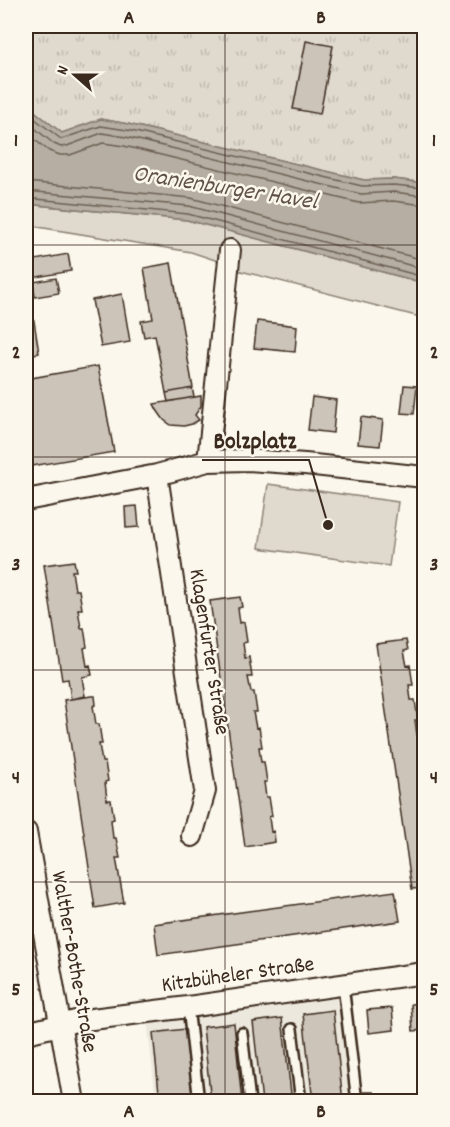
<svg xmlns="http://www.w3.org/2000/svg" width="450" height="1127" viewBox="0 0 450 1127" font-family="Dekko,sans-serif">
	<style>
		.built { fill: #ede8dd }
		.grass { fill: url(#grass-tufts); stroke: #8d8276; stroke-width: 1.5 }
		.green { fill: #dfd9ce; stroke: #8d8276; stroke-width: 1.5 }
		.water { fill: #b6aea2; stroke: #85796d; stroke-width: 1.5 }
		.lines { fill: none; stroke-linecap: round; stroke-linejoin: round }
		.shore { stroke: #6c5f53; stroke-width: 1.5 }
		.building { fill: #ccc4b9; stroke: #3b2a1e; stroke-width: 1.5 }
		.service-casing { stroke: #3b2a1e; stroke-width: 14 }
		.minor-casing { stroke: #3b2a1e; stroke-width: 24 }
		.service { stroke: #fbf7ec; stroke-width: 9 }
		.minor { stroke: #fbf7ec; stroke-width: 20 }
		.grid { fill: none; stroke: #3b2a1e; stroke-width: 1.5; stroke-opacity: 0.55 }
		.labels { text-anchor: middle; dominant-baseline: central; stroke-width: 5; stroke-linejoin: round; paint-order: stroke }
		.street-label { font-size: 22px; fill: #3b2a1e; stroke: #fbf7ec }
		.water-label { font-size: 24px; font-style: italic; fill: #605246; stroke: #fbf7ec }
		.leader { fill: none; stroke: #3b2a1e; stroke-width: 2 }
		.callout-dot { fill: #3b2a1e; stroke: #fbf7ec; stroke-width: 2 }
		.callout-label { font-size: 24px; text-anchor: middle; font-weight: bold; fill: #3b2a1e; stroke: #fbf7ec; stroke-width: 5; stroke-linejoin: round; paint-order: stroke }
		.neatline { fill: none; stroke: #3b2a1e; stroke-width: 2 }
		.grid-label { font-size: 20px; text-anchor: middle; font-weight: bold; fill: #3b2a1e }
	</style>
	<defs>
		<pattern id="grass-tufts" width="24" height="20" patternUnits="userSpaceOnUse" patternTransform="scale(1.5)"><rect width="24" height="20" fill="#dfd9ce"/><path d="M3 7l-1-3M5 7V3M7 7l1-3M15 17l-1-3M17 17v-4M19 17l1-3" fill="none" stroke="#c0bab0"/></pattern>
	</defs>
	<rect width="100%" height="100%" fill="#fbf7ec"/>
	<filter id="ink" filterUnits="userSpaceOnUse"><feTurbulence type="fractalNoise" baseFrequency=".0167" numOctaves="2"/><feDisplacementMap in="SourceGraphic" scale="12" xChannelSelector="R" yChannelSelector="G"/><feConvolveMatrix kernelMatrix="1 2 1 2 8 2 1 2 1" color-interpolation-filters="sRGB"/></filter>
	<g filter="url(#ink)">
		<!-- built -->
		<path class="built" d="M 350,996 L 363,1101 L 156,1101 L 147,1020 Z"/>
		<!-- grass -->
		<path class="grass" d="M 26,26 L 424,26 L 424,183 L 394,179 L 364,180 L 128,124 L 101,119 L 62,133 L 28,106 L 26,99 Z"/>
		<!-- green -->
		<path class="green" d="M 26,204 L 187,220 L 424,283 L 424,318 L 237,270 L 218,261 L 191,252 L 26,225 Z
			M 268,484 L 398,502 L 389,566 L 259,548 Z"/>
		<!-- water -->
		<path class="water" d="M 26,106 L 28,106 L 62,133 L 101,119 L 128,124 L 364,180 L 394,179 L 424,183 L 424,283 L 187,220 L 26,204 Z"/>
		<g class="lines">
			<!-- shore -->
			<path class="shore" d="M 26,112 L 61,139 L 101,126 L 127,130 L 362,186 L 394,185 L 424,188
				M 26,121 L 54,144 L 61,147 L 67,146 L 102,133 L 126,137 L 361,194 L 394,192 L 424,196
				M 26,133 L 49,151 L 60,155 L 70,155 L 103,143 L 124,146 L 359,203 L 393,201 L 424,205
				M 26,182 L 191,198 L 424,260
				M 26,191 L 189,206 L 424,269
				M 26,198 L 188,214 L 424,277"/>
		</g>
		<!-- building -->
		<path class="building" d="M 306,41 L 333,46 L 320,114 L 293,109 Z
			M 68,254 L 71,271 L 32,278 L 29,261 Z
			M 171,263 L 193,388 L 166,393 L 155,335 L 144,337 L 141,321 L 153,319 L 144,268 Z
			M 56,278 L 59,293 L 35,297 L 33,282 Z
			M 122,294 L 130,342 L 101,347 L 92,300 Z
			M 34,321 L 39,353 L 26,355 L 26,323 Z
			M 257,321 L 297,326 L 295,352 L 254,348 Z
			M 98,366 L 114,452 L 32,466 L 26,429 L 26,379 Z
			M 404,385 L 417,386 L 414,414 L 401,413 Z
			M 192,388 L 194,397 L 168,402 L 166,393 Z
			M 201,396 L 201,406 L 195,415 L 199,420 L 192,424 L 184,426 L 171,425 L 164,420 L 157,410 L 154,404 Z
			M 312,397 L 336,400 L 333,433 L 308,430 Z
			M 361,417 L 383,420 L 380,446 L 358,444 Z
			M 137,506 L 139,527 L 126,528 L 125,507 Z
			M 423,540 L 424,541 L 424,572 L 420,571 Z
			M 74,561 L 76,571 L 72,571 L 75,590 L 79,590 L 82,609 L 78,609 L 81,628 L 84,628 L 87,647 L 84,648 L 87,666 L 90,665 L 92,675 L 82,677 L 85,696 L 71,699 L 68,679 L 62,680 L 44,565 Z
			M 240,597 L 242,607 L 238,608 L 240,623 L 244,622 L 247,642 L 243,643 L 245,658 L 249,657 L 252,677 L 248,677 L 251,692 L 254,692 L 257,712 L 253,712 L 256,728 L 259,727 L 262,747 L 259,747 L 261,762 L 264,762 L 267,782 L 264,782 L 266,797 L 269,797 L 272,816 L 269,817 L 271,832 L 274,831 L 275,842 L 245,847 L 210,601 Z
			M 406,640 L 408,650 L 404,651 L 407,666 L 410,665 L 413,685 L 409,685 L 411,700 L 415,700 L 418,720 L 415,720 L 417,735 L 420,735 L 423,755 L 420,755 L 422,771 L 424,770 L 424,888 L 412,889 L 376,644 Z
			M 92,696 L 95,696 L 96,705 L 93,706 L 96,724 L 99,724 L 102,744 L 99,744 L 102,762 L 105,762 L 108,781 L 105,782 L 107,800 L 111,800 L 114,819 L 111,820 L 113,838 L 116,838 L 120,858 L 116,858 L 124,903 L 95,908 L 64,700 Z
			M 395,891 L 400,921 L 158,955 L 154,924 Z
			M 424,1003 L 424,1030 L 413,1031 L 411,1004 Z
			M 392,1008 L 394,1030 L 369,1033 L 367,1010 Z
			M 333,1010 L 343,1102 L 313,1102 L 303,1014 Z
			M 282,1018 L 292,1102 L 262,1102 L 253,1022 Z
			M 234,1023 L 242,1102 L 211,1102 L 203,1027 Z
			M 185,1029 L 193,1102 L 160,1102 L 153,1033 Z
			M 364,1092 L 374,1092 L 375,1102 L 365,1102 Z"/>
		<g class="lines">
			<defs>
				<path id="service" d="M 343,985 L 357,1102
					M 188,1007 L 199,1102
					M 292,1029 L 301,1102
					M 242,1033 L 250,1102"/>
				<path id="minor" d="M 208,461 L 230,250
					M 157,475 L 205,791 L 192,836
					M 26,500 L 157,475 L 208,461 L 248,460 L 305,464 L 424,477
					M 26,832 L 74,1102
					M 26,1033 L 76,1021 L 188,1007 L 424,973"/>
			</defs>
			<!-- service casing -->
			<use href="#service" class="service-casing"/>
			<!-- minor casing -->
			<use href="#minor" class="minor-casing"/>
			<!-- service -->
			<use href="#service" class="service"/>
			<!-- minor -->
			<use href="#minor" class="minor"/>
		</g>
	</g>
	<!-- grid -->
	<path class="grid" d="M 225,26 L 225,1102M 26,245 L 424,245M 26,457 L 424,457M 26,670 L 424,670M 26,882 L 424,882"/>
	<g class="labels">
		<!-- street labels -->
		<g class="street-label">
			<text transform="translate(208 652) rotate(81)">Klagenfurter Straße</text>
			<text transform="translate(73 962) rotate(80)">Walther-Bothe-Straße</text>
			<text transform="translate(238 976) rotate(-8)">Kitzbüheler Straße</text>
		</g>
		<!-- water labels -->
		<g class="water-label">
			<text transform="translate(225 189) rotate(9)">Oranienburger Havel</text>
		</g>
	</g>
	<!-- callouts -->
	<path class="leader" d="M328 525L309 460H202"/>
	<circle class="callout-dot" cx="328" cy="525" r="6"/>
	<g class="callout-label">
		<text x="255" y="448">Bolzplatz</text>
	</g>
	<!-- margin -->
	<rect width="450" height="1127" fill="none" stroke="#fbf7ec" stroke-width="66"/>
	<!-- north arrow -->
	<g transform="translate(75 75) rotate(291)" stroke="#fbf7ec" stroke-width="4.5" paint-order="stroke">
	<path d="M0-4.5L10 22L0 15L-10 22Z" fill="#3b2a1e"/>
	<text y="-9" font-size="16" font-weight="bold" text-anchor="middle" fill="#3b2a1e">N</text>
	</g>
	<rect x="33" y="33" width="384" height="1061" class="neatline"/>
	<g class="grid-label">
		<text x="129" y="23">A</text>
		<text x="321" y="23">B</text>
		<text x="16" y="146">1</text>
		<text x="434" y="146">1</text>
		<text x="16" y="358">2</text>
		<text x="434" y="358">2</text>
		<text x="16" y="570">3</text>
		<text x="434" y="570">3</text>
		<text x="16" y="783">4</text>
		<text x="434" y="783">4</text>
		<text x="16" y="995">5</text>
		<text x="434" y="995">5</text>
		<text x="129" y="1117">A</text>
		<text x="321" y="1117">B</text>
	</g>
</svg>
